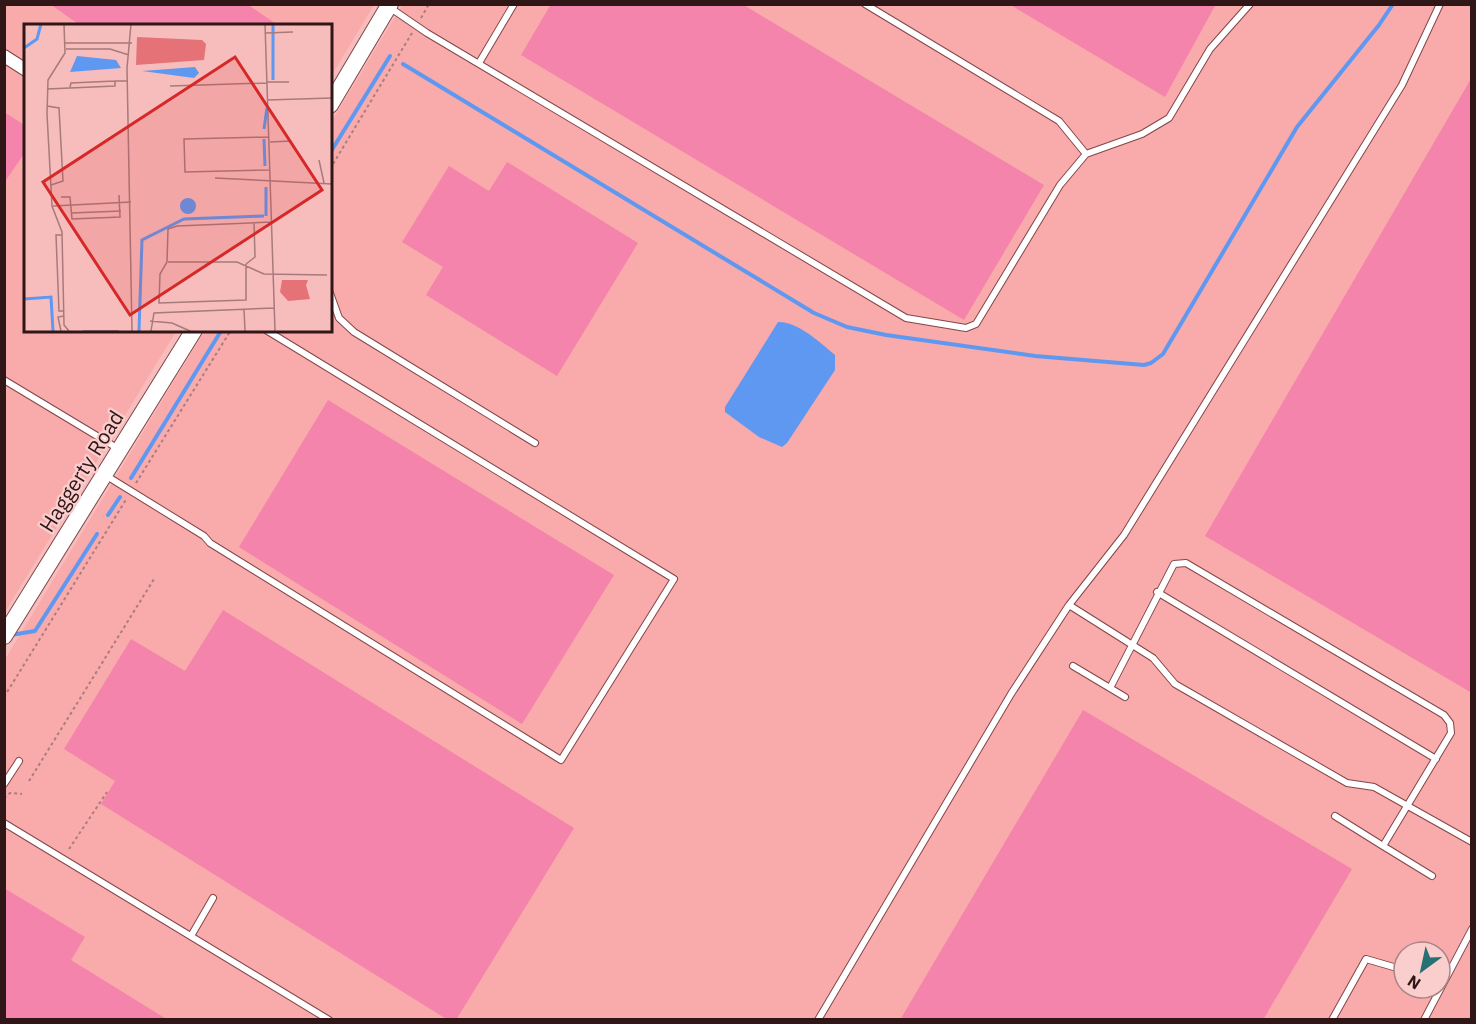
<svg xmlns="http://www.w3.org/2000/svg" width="1476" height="1024" viewBox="0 0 1476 1024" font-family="'IBM Plex Sans',sans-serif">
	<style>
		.built { fill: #f9aaaa; fill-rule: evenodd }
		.water { fill: #5f98f0 }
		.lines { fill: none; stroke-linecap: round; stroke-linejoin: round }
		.stream { stroke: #5f98f0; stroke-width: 4 }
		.building { fill: #f584ac }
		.service-casing { stroke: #834648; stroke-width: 8 }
		.minor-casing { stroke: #834648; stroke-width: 14 }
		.secondary-casing { stroke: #834648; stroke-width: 18 }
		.path { stroke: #ab7d7d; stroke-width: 2; stroke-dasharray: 3 3; stroke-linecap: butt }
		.service { stroke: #fff; stroke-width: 6 }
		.minor { stroke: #fff; stroke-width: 12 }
		.secondary { stroke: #fff; stroke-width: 16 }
		.labels { text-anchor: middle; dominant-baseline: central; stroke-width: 4.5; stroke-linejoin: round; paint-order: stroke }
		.street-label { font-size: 21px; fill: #301617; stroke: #fbcece }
		.inset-river { fill: none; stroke: #5f98f0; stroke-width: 3 }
		.inset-road { fill: none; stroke: #a77a7b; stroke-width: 1.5 }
		.view { fill: #d62828; fill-opacity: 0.15; stroke: #d62828; stroke-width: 3 }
		.inset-edge { fill: none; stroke: #301617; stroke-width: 3 }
	</style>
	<rect width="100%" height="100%" fill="#f7bdbd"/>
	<!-- built -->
	<path class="built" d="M 5,5 L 374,5 L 330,78 L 330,26 L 26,26 L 26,330 L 177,330 L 5,612 Z
		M 402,5 L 1471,5 L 1471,1019 L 5,1019 L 4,661 L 205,330 L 330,330 L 330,124 ZM 1404,952 L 1440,952 L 1440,988 L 1404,988 Z"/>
	<!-- water -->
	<path class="water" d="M 778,322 C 797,321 821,343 835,355 L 835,370 L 787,443 L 782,447 L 759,437 L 725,412 L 725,407 Z"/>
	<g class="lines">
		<!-- stream -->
		<path class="stream" d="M 403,64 L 814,313 L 847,327 L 886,335 L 1035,356 L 1144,365 L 1151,363 L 1163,354 L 1297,127 L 1379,25 L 1393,4
			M 330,153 L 390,56
			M 131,478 L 221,331
			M 108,515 L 120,497
			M 11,635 L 35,631 L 97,534"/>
	</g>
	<!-- building -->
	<path class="building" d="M 50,4 L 247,4 L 279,26 L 81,26 Z
		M 551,4 L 742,4 L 1044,185 L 964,320 L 521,55 Z
		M 1009,4 L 1216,4 L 1165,97 Z
		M 1472,77 L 1472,693 L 1205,536 Z
		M 4,112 L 26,126 L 26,151 L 4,183 Z
		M 507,162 L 638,243 L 557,376 L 426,295 L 443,267 L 402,242 L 449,166 L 489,191 Z
		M 328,400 L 614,575 L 522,724 L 239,547 Z
		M 223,610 L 574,828 L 456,1020 L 448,1020 L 101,804 L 115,781 L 64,749 L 131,639 L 185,671 Z
		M 1083,710 L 1352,869 L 1263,1020 L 900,1020 Z
		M 4,888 L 85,937 L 71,960 L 168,1020 L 4,1020 Z"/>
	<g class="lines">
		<defs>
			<path id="service" d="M 865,4 L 1059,121 L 1086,154
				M 389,7 L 427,33 L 906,318 L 966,328 L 976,324 L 1060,185 L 1086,154 L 1142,134 L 1169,118 L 1210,49 L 1250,4
				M 479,63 L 514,4
				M 330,293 L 339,318 L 354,332 L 535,443
				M 4,380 L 117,448
				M 105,475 L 204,536 L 210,543 L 561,760 L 674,579 L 266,330
				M 1157,592 L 1436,759
				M 1069,605 L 1153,658 L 1175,684 L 1347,783 L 1374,787 L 1472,842
				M 1073,666 L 1125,697
				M 1110,688 L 1174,564 L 1186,563 L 1444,715 L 1450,723 L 1451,733 L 1383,846 L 1432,876
				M 4,784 L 19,761
				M 1335,816 L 1383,846
				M 4,823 L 329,1020
				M 191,936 L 213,898
				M 818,1020 L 1011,694 L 1069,605 L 1124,535 L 1402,85 L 1440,4
				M 1332,1020 L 1366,959 L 1404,970
				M 1424,1020 L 1472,929"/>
			<path id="minor" d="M 4,56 L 26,70"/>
			<path id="secondary" d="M 330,105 L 390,4
				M 4,636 L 194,330"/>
		</defs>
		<!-- service casing -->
		<use href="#service" class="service-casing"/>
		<!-- minor casing -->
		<use href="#minor" class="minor-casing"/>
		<!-- secondary casing -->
		<use href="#secondary" class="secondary-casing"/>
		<!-- path -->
		<path class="path" d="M 421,18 L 429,4
			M 330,169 L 412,33
			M 136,483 L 231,330
			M 4,697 L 127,498
			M 29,781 L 154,579
			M 4,798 L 10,793 L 22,794
			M 69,849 L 107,792"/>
		<!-- service -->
		<use href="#service" class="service"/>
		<!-- minor -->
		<use href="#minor" class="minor"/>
		<!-- secondary -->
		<use href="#secondary" class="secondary"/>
	</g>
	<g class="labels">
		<!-- street labels -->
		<g class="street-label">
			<text transform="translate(81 471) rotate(-58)">Haggerty Road</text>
		</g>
	</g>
	<!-- overview -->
	<g transform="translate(24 24)">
		<rect width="308" height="308" fill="#f7bdbd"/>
		<path d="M 113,13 L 178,16 L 182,20 L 180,36 L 112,41 ZM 258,256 L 284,256 L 282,261 L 286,275 L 264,277 L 256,268 Z" fill="#e57277"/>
		<path d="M 53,32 L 92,36 L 97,44 L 46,48 ZM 171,43 L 175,49 L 170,54 L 118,47 ZM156 182a8 8 0 1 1 16 0a8 8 0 1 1-16 0Z" fill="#5f98f0"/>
		<path class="inset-river" d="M 249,0 L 249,56M 0,24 L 13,15 L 17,0M 240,105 L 243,84M 240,115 L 241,142M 242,163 L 242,192M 0,275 L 27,273 L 29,307M 115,307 L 118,216 L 160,195 L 240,192"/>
		<path class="inset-road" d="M 40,0 L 41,29 L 24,56 L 23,90 L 28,182 L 38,208 L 40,301 L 45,307M 107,0 L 103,44 L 108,307M 241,0 L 251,307M 242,9 L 269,8M 41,19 L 108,19M 42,25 L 86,25 L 105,31M 243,58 L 265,58M 146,62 L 243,59M 46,63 L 47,59 L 91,57M 23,65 L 91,62 L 91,57 L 104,57M 243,76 L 308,74M 23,82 L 35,84 L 39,157 L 27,161M 244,113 L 160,115 L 161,148 L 245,146M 246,118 L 267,117M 295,136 L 300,159M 191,154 L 308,160M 37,173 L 46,173 L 48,195 L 96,193 L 95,171M 29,182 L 107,178M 47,189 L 97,187M 38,211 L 32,211 L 35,287 L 40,287M 144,238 L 213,238 L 240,250 L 303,251M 222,240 L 222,276 L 135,279 L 136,250 L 143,238 L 144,205 L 153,202 L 247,198M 222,240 L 231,233 L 230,199M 220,285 L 221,307M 126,297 L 148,299 L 166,307M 37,307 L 34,293 L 40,292M 59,307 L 95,307M 127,307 L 130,289 L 250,284"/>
		<path class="view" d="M 211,33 L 298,166 L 106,291 L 19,158 Z"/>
		<rect width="308" height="308" class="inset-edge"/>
	</g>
	<!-- border -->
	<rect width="1476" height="1024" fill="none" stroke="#301617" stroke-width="12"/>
	<!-- north arrow -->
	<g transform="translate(1422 970) rotate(213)"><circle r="28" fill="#fbcece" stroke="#aa8485" stroke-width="1.5"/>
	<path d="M0-4.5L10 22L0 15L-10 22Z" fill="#277174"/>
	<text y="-9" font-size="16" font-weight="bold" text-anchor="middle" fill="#301617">N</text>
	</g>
</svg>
